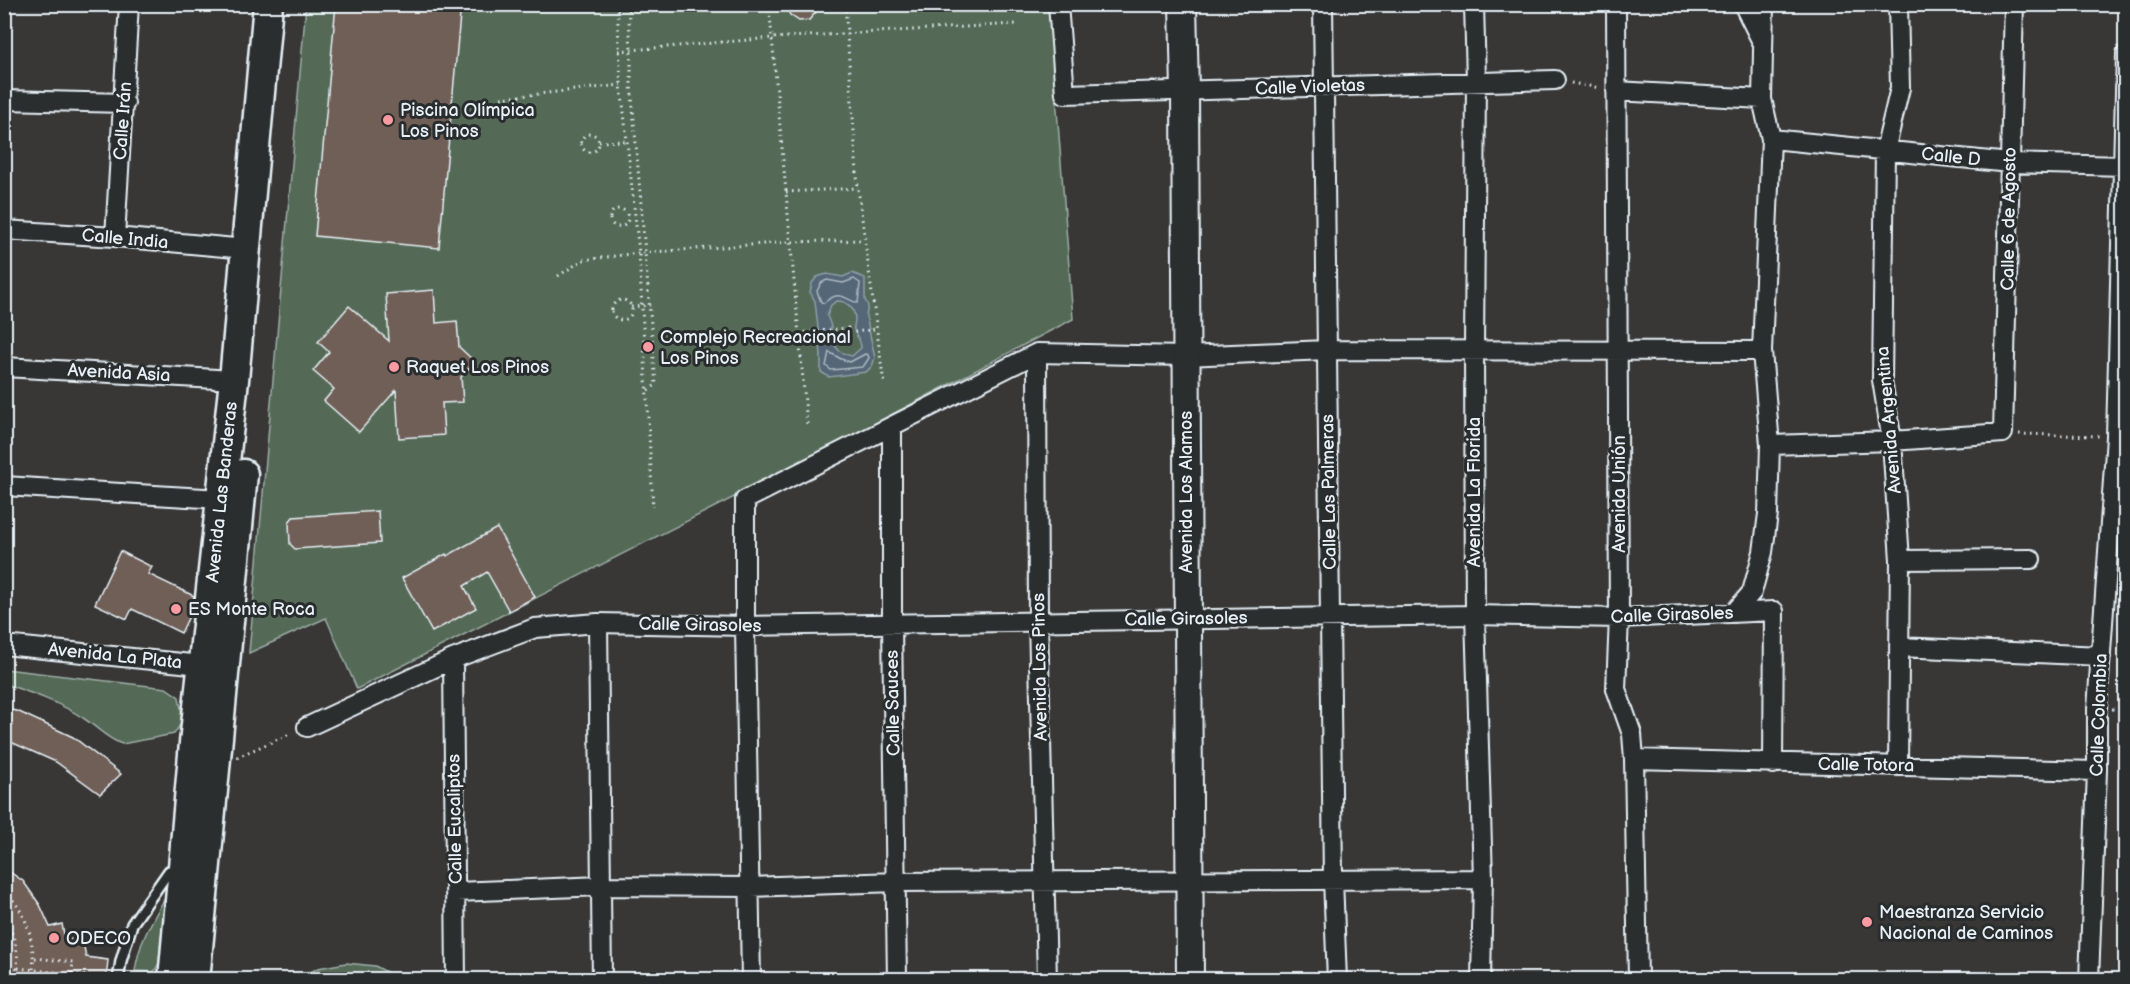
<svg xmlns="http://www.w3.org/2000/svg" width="2130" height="984" viewBox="0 0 2130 984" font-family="'Balsamiq Sans',sans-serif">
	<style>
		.green { fill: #546a57; stroke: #9eaea8; stroke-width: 1.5 }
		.water { fill: #546676; stroke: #8f9eaa; stroke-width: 1.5; fill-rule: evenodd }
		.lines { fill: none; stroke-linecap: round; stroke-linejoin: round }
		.shore { stroke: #adb9c4; stroke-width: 1.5 }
		.building { fill: #6f5e57; stroke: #e8f1f8; stroke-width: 1.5 }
		.lane-casing { stroke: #e8f1f8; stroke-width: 14 }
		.street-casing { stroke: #e8f1f8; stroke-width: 22 }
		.secondary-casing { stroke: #e8f1f8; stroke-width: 30 }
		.primary-casing { stroke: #e8f1f8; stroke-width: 33 }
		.path { stroke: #e8f1f8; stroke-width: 3; stroke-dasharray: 1.5 4.5; stroke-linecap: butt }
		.lane { stroke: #2a2d2e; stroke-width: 9 }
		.street { stroke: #2a2d2e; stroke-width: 18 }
		.secondary { stroke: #2a2d2e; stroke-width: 26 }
		.primary { stroke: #2a2d2e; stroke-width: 28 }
		.poi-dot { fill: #ff9aa2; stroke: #2a2d2e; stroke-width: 2 }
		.labels { text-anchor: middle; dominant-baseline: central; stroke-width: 6; stroke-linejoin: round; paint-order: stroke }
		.street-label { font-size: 18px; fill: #e8f1f8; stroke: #2a2d2e }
		.poi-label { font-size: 18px; fill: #e8f1f8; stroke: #2a2d2e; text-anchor: start }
	</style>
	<rect width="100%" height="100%" fill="#383736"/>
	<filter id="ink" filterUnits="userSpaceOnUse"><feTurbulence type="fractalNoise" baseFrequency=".0167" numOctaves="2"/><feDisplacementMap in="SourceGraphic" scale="12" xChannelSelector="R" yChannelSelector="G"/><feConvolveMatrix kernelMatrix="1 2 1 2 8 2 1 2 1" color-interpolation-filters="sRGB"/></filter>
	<g filter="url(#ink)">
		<!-- green -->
		<path class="green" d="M 306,5 L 1049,5 L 1073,319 L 752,488 L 357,689 L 326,618 L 249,653 Z
			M 5,669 L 166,688 L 179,697 L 183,721 L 174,734 L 122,744 C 107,739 96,726 83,718 C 59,702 31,693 5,684 Z
			M 165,898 L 159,963 L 154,972 L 135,971 C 139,942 151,923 165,898 Z
			M 346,963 L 375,966 L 400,979 L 298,979 L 318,968 Z"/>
		<!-- water -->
		<path class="water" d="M 852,273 L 865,278 L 865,300 L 868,306 L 866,316 L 875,358 L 872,366 L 866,372 L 829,377 L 821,372 L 821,354 L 815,301 L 810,292 L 812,283 L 817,277 L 827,274 L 843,277 ZM 837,301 C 848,301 855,309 855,320 C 855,323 853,327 854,330 C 856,337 861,339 861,348 L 852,356 C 826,351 837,334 827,316 L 831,305 Z"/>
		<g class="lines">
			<!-- shore -->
			<path class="shore" d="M 854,279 L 860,283 L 858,303 C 844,299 840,289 824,303 L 821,302 L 817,291 L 821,283 L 827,280 L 843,283 Z
				M 829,352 L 841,359 L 850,362 L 865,354 L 868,355 L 869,358 L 863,367 L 831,370 L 826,366 Z"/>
		</g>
		<!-- building -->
		<path class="building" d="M 336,4 L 461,4 L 439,248 L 315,236 Z
			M 785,4 L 823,4 L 809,20 L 799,21 L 790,15 Z
			M 434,290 L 436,323 L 457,321 L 459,347 L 475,362 L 461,377 L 463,402 L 442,403 L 444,435 L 399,438 L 396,390 L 359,432 L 324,401 L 334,389 L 313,371 L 329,352 L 318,342 L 349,306 L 389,341 L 386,294 Z
			M 378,511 L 380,543 L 295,549 L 290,544 L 289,522 L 293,517 Z
			M 497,528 L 535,597 L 509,611 L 487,572 L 464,586 L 476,608 L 432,632 L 402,578 L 446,554 L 447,556 Z
			M 120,551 L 152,567 L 148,574 L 194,596 L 192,610 L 181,633 L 132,609 L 127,619 L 95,604 Z
			M 4,709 L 17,711 L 73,737 L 121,774 L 100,794 L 56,762 L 4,739 Z
			M 4,868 L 23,881 L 40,905 L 50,927 L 62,924 L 65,940 L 82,937 L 86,957 L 108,960 L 106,980 L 4,980 Z"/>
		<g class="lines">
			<defs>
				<path id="lane" d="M 118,980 L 121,961 L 132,924 L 169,871 L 178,867"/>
				<path id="street" d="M 1058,4 L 1065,94 L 1555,80
					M 1323,4 L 1333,879 L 1337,980
					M 1474,4 L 1476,81 L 1474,349 L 1475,615 L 1483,879 L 1481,980
					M 1616,4 L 1619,618 L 1616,689 L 1632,734 L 1634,759 L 1638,980
					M 1743,4 L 1761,40
					M 1764,4 L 1762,99 L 1771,139 L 2010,163 L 2126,166
					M 1898,4 L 1900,88 L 1885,151 L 1882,380 L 1892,441 L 1900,560 L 1898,766
					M 1616,91 L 1762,99
					M 4,100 L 125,103
					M 4,230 L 115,237 L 246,249
					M 115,237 L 129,4
					M 1037,353 L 1038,620 L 1047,980
					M 4,367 L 234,380
					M 892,426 L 892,624 L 897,980
					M 1770,445 L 1892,441 L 2003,433 L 2014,4
					M 4,486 L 221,499
					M 1900,560 L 2031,559
					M 1734,613 L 1752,592 L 1763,552 L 1768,514 L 1770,445 L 1762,351 L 1771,139
					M 598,623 L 602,980
					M 4,645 L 211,666
					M 1899,647 L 2101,656
					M 453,659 L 456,980
					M 307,727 L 453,659 L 535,628 L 598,623 L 745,626 L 1475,615 L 1619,618 L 1774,611 L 1773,764
					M 1634,759 L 2097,771
					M 456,892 L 601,886 L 750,887 L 897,882 L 1483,879
					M 751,980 L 745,626 L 745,500 L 1037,353 L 1185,356 L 1327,350 L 1762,351
					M 2089,980 L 2097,771 L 2097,709 L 2116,437 L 2126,54"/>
				<path id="secondary" d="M 1183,4 L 1185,91 L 1190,980"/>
				<path id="primary" d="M 173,980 L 194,743 L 234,380 L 268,4
					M 195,980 L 243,474"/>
			</defs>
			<!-- lane casing -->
			<use href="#lane" class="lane-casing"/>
			<!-- street casing -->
			<use href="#street" class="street-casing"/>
			<!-- secondary casing -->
			<use href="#secondary" class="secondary-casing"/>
			<!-- primary casing -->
			<use href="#primary" class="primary-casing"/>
			<!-- path -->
			<path class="path" d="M 617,4 L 621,85 L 639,253 L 653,507
				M 628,4 L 631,50 L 631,84 L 656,385 L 648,390
				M 769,4 L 807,424
				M 845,4 L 858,188 L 884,384
				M 619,51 L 772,38 L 1017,24
				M 1571,83 L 1600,88
				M 501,98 L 621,85
				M581 143a9 9 0 1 1 18 0a9 9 0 1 1-18 0Z
				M 599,142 L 627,141
				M 786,192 L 858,188
				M610 218a9 9 0 1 1 18 0a9 9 0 1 1-18 0Z
				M 558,276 L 583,260 L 639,253 L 791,242 L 864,240
				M612 310a10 10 0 1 1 20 0a10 10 0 1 1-20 0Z
				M 631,307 L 650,305
				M 799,333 L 848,328 L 849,333 L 876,329
				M 2019,434 L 2100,436
				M 2112,709 L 2126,710
				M 237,757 L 292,733
				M 4,892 C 29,910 37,952 32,980
				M 4,916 C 15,939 22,955 14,980
				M 35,958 L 73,962 L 71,980
				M 18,968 L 106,978
				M 32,979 L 39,980"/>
			<!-- lane -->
			<use href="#lane" class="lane"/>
			<!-- street -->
			<use href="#street" class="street"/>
			<!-- secondary -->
			<use href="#secondary" class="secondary"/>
			<!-- primary -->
			<use href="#primary" class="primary"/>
		</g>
	</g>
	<!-- markers -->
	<g class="poi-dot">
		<circle cx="388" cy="120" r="6"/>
		<circle cx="648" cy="347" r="6"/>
		<circle cx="394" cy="367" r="6"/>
		<circle cx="176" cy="609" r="6"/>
		<circle cx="1867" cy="922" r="6"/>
		<circle cx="54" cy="938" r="6"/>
	</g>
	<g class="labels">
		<!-- street labels -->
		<g class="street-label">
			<text transform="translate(1310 87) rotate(-2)">Calle Violetas</text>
			<text transform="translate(123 121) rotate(-86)">Calle Irán</text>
			<text transform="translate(1951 157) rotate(6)">Calle D</text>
			<text transform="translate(2009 219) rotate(-89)">Calle 6 de Agosto</text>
			<text transform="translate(125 239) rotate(5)">Calle India</text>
			<text transform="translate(119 373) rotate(3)">Avenida Asia</text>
			<text transform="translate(1889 420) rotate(-95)">Avenida Argentina</text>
			<text transform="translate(222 492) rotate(-84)">Avenida Las Banderas</text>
			<text transform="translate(1186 492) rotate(-90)">Avenida Los Alamos</text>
			<text transform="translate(1329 492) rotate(-91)">Calle Las Palmeras</text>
			<text transform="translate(1474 492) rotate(-90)">Avenida La Florida</text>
			<text transform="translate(1619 494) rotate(-90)">Avenida Unión</text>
			<text transform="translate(1672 615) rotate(-2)">Calle Girasoles</text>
			<text transform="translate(1186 619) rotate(-1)">Calle Girasoles</text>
			<text transform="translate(700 625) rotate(1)">Calle Girasoles</text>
			<text transform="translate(115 656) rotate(6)">Avenida La Plata</text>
			<text transform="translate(1040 667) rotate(-91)">Avenida Los Pinos</text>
			<text transform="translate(893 703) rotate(-91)">Calle Sauces</text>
			<text transform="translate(2099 715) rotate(-88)">Calle Colombia</text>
			<text transform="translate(1866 765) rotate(1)">Calle Totora</text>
			<text transform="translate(455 819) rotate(-91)">Calle Eucaliptos</text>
		</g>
		<!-- poi labels -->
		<g class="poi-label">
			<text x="400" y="110">Piscina Olímpica<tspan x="400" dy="21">Los Pinos</tspan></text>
			<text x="660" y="337">Complejo Recreacional<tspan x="660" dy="21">Los Pinos</tspan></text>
			<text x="406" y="367">Raquet Los Pinos</text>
			<text x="188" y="609">ES Monte Roca</text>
			<text x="1879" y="912">Maestranza Servicio<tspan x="1879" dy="21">Nacional de Caminos</tspan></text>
			<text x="66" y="938">ODECO</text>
		</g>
	</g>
	<!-- margin -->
	<rect width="2130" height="984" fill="none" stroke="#2a2d2e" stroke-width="24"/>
	<rect x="12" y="12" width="2106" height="960" fill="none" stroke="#e8f1f8" stroke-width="2" filter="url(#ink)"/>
</svg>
